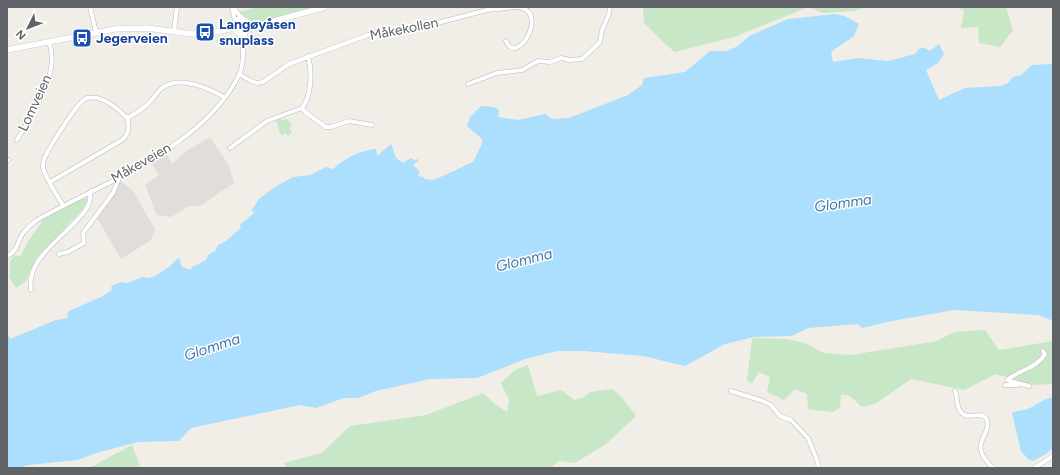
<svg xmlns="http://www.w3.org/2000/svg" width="1060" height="475" viewBox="0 0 1060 475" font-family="Figtree,sans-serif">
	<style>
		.industrial { fill: #e0ddda }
		.green { fill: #c7e7c6 }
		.water { fill: #acdefd }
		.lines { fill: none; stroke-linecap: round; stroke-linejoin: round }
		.minor-casing { stroke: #b5b8bc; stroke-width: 5 }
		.secondary-casing { stroke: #b4b7bc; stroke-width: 6 }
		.minor { stroke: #fff; stroke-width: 4 }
		.secondary { stroke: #fff; stroke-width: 5.5 }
		.labels { text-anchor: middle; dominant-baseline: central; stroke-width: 3; stroke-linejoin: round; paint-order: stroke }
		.transit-label { font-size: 14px; font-weight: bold; fill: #164399; stroke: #fff; text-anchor: start }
		.street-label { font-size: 14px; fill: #5f6368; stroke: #fff }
		.water-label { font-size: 15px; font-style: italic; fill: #447aa7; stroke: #fff }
	</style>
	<rect width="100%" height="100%" fill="#f1eee8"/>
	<!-- industrial -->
	<path class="industrial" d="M 210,137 L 229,166 L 234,183 L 200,206 L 189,206 L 171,217 L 157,215 L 145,185 L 159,175 L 151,163 L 167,154 L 172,164 L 185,152 Z
		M 121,181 L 133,191 L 155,229 L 151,240 L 121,259 L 97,218 L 114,193 Z"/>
	<!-- green -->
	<path class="green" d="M 257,7 L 321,7 L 265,22 L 251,21 L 239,12 Z
		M 643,7 L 867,7 L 854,11 L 822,13 L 809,7 L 734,37 L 675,52 L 665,44 L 644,23 Z
		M 957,7 L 1006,7 L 1013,30 L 1000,47 L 979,43 L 978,27 L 961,28 L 964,11 Z
		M 281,118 L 281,120 L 287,119 L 292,124 L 289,128 L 292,132 L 288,136 L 286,133 L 282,135 L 280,134 L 276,120 Z
		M 84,197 L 88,200 L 82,210 L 36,258 L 26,281 L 16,288 L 9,277 C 12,268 6,267 14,255 L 20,257 L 29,240 L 42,222 L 40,219 Z
		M 985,330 L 999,350 L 1053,341 L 1053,384 L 1034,385 L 996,374 L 964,390 L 911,379 L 875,404 L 862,407 L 850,396 L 841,394 L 840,408 L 832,412 L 808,409 L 807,394 L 795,389 L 784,400 L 767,392 L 770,377 L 759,372 L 752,383 L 747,381 L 752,338 L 787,339 L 805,343 L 824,353 L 851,355 L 937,341 L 954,332 Z
		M 528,365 L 537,396 L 561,390 L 575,400 L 584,397 L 590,392 L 612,389 L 621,396 L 636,416 L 606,444 L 575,463 L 559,461 L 550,468 L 287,468 L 284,463 L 322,453 L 350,426 L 426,415 L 483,393 L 495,404 L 507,412 L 509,400 L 501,383 L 515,370 Z
		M 132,445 L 140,466 L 136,468 L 49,468 L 91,467 Z"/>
	<!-- water -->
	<path class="water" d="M 835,14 L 844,16 L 859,24 L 854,36 L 831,52 L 833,62 L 858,58 L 888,61 L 915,54 L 920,48 L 925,48 L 930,51 L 939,44 L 944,54 L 938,63 L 926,70 L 939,100 L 965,88 L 1001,86 L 1008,83 L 1013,77 L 1021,75 L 1032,65 L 1051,64 L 1053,63 L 1053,321 L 1039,315 L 954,310 L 887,322 L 862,328 L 858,324 L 808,328 L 792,336 L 754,337 L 725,344 L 685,366 L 643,356 L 584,351 L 557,351 L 525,359 L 477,378 L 430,379 L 376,391 L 358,398 L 344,398 L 316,408 L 300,405 L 191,428 L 179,441 L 138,442 L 96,453 L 78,460 L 28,465 L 21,468 L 7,468 L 7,333 L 10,339 L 56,320 L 68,318 L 67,313 L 69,311 L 101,297 L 112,290 L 111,287 L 112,286 L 121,282 L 127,283 L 142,277 L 149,278 L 155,276 L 169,267 L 179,257 L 182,267 L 191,270 L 192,267 L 206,260 L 208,255 L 216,250 L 218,245 L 226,241 L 242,227 L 239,226 L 241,224 L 255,212 L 251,211 L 259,199 L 275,187 L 293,177 L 311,175 L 326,167 L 333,169 C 344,159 360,150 376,149 L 377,156 L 391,144 L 396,158 L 403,163 L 411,158 L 414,160 L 418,159 L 418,162 L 416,162 L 413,165 L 420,172 L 418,176 L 424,177 L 424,179 L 434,180 L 473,162 L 482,144 L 482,139 L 467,126 L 470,117 L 481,106 L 494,107 L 499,110 L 498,117 L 518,120 L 545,114 L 552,119 L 569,118 L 628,95 L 642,85 L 644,78 L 685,72 L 710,51 L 727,51 L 738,46 L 749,36 L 788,19 Z
		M 1053,397 L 1053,448 L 1046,454 L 1033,461 L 1028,459 L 1021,451 L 1012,413 C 1017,410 1023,411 1028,409 C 1037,404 1044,399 1053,397 Z"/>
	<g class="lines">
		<defs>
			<path id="minor" d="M 90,7 L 96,32
				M 232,7 L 235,21
				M 233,7 L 242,19
				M 174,32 L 177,7
				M 238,33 L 243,42
				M 506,41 C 517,68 551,9 517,7
				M 239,74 L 251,81 L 257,83 L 263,82 L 289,64 L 368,35 L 386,31 L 422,27 L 487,10 L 516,7
				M 468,84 L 497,73 L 522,70 L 538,61 L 550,62 L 561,58 L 570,60 L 582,59 L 600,42 L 602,30 L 609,14 L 610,7
				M 302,108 L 305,112 L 326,127 L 331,127 L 349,121 L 372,125
				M 302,108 C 312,96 312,70 308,56
				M 127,118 C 134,114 142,110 148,104 C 153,99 157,92 162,88 C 180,75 208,88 224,97
				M 17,140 C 32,114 61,73 49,42
				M 230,148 L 267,121 L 302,108
				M 7,161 L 8,160
				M 50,182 L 122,140 C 129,134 130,127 127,118
				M 63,205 C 58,197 44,176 43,167 C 43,163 44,158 46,155 C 51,145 79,99 87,98 C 103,95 117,108 127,118
				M 59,254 L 68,252 L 84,243 L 83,233 L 113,193 L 120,176
				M 7,256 C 17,253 18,239 24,232 C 28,227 32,224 37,220 C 103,183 206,146 240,73 C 244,62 243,54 243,43 C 243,39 245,35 246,31
				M 31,290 C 25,255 73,233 88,206 C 90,202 90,196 91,191
				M 1005,385 L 1017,385
				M 1029,386 L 1007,380 C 1019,370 1037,368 1045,354 L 1043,351
				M 731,391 L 763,401 L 771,405 L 780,416 L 791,420 L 808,438 L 817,460 L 819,468
				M 955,391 C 958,398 956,409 962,413 C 968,420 979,411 986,418 C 994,437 965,441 993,468
				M 1034,468 L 1053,456"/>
			<path id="secondary" d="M234 26a7 7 0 1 1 14 0a7 7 0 1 1-14 0Z
				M 248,28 L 325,7
				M 7,50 L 115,29 L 147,28 L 192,34 L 210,33 L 234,28"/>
		</defs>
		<!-- minor casing -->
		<use href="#minor" class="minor-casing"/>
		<!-- secondary casing -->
		<use href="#secondary" class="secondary-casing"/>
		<!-- minor -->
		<use href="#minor" class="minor"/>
		<!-- secondary -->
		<use href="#secondary" class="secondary"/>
	</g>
	<!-- icons -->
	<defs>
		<symbol id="bus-square" viewBox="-11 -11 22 22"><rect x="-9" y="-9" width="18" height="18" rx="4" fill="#1a4fb4" stroke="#fff"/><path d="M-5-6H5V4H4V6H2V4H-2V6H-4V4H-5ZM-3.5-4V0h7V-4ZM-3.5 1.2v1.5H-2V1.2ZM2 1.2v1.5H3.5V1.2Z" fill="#fff"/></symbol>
	</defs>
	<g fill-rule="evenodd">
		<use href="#bus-square" x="194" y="21" width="22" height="22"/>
		<use href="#bus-square" x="71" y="27" width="22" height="22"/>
	</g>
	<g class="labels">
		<!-- transit labels -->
		<g class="transit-label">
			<text x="219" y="24">Langøyåsen<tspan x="219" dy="16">snuplass</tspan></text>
			<text x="96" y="38">Jegerveien</text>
		</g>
		<!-- street labels -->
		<g class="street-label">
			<text transform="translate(404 29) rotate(-11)">Måkekollen</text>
			<text transform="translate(35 103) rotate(-65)">Lomveien</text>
			<text transform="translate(141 163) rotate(-30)">Måkeveien</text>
		</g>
		<!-- water labels -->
		<g class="water-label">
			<text transform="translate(843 203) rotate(-8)">Glomma</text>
			<text transform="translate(524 260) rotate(-14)">Glomma</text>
			<text transform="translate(212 347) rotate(-18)">Glomma</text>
		</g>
	</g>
	<!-- border -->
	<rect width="1060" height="475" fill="none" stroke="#5f6368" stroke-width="16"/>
	<!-- north arrow -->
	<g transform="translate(28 28) rotate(227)" stroke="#ffffff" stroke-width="3" paint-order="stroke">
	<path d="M0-3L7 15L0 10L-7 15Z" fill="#5f6368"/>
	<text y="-6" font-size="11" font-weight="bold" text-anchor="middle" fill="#5f6368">N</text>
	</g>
</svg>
